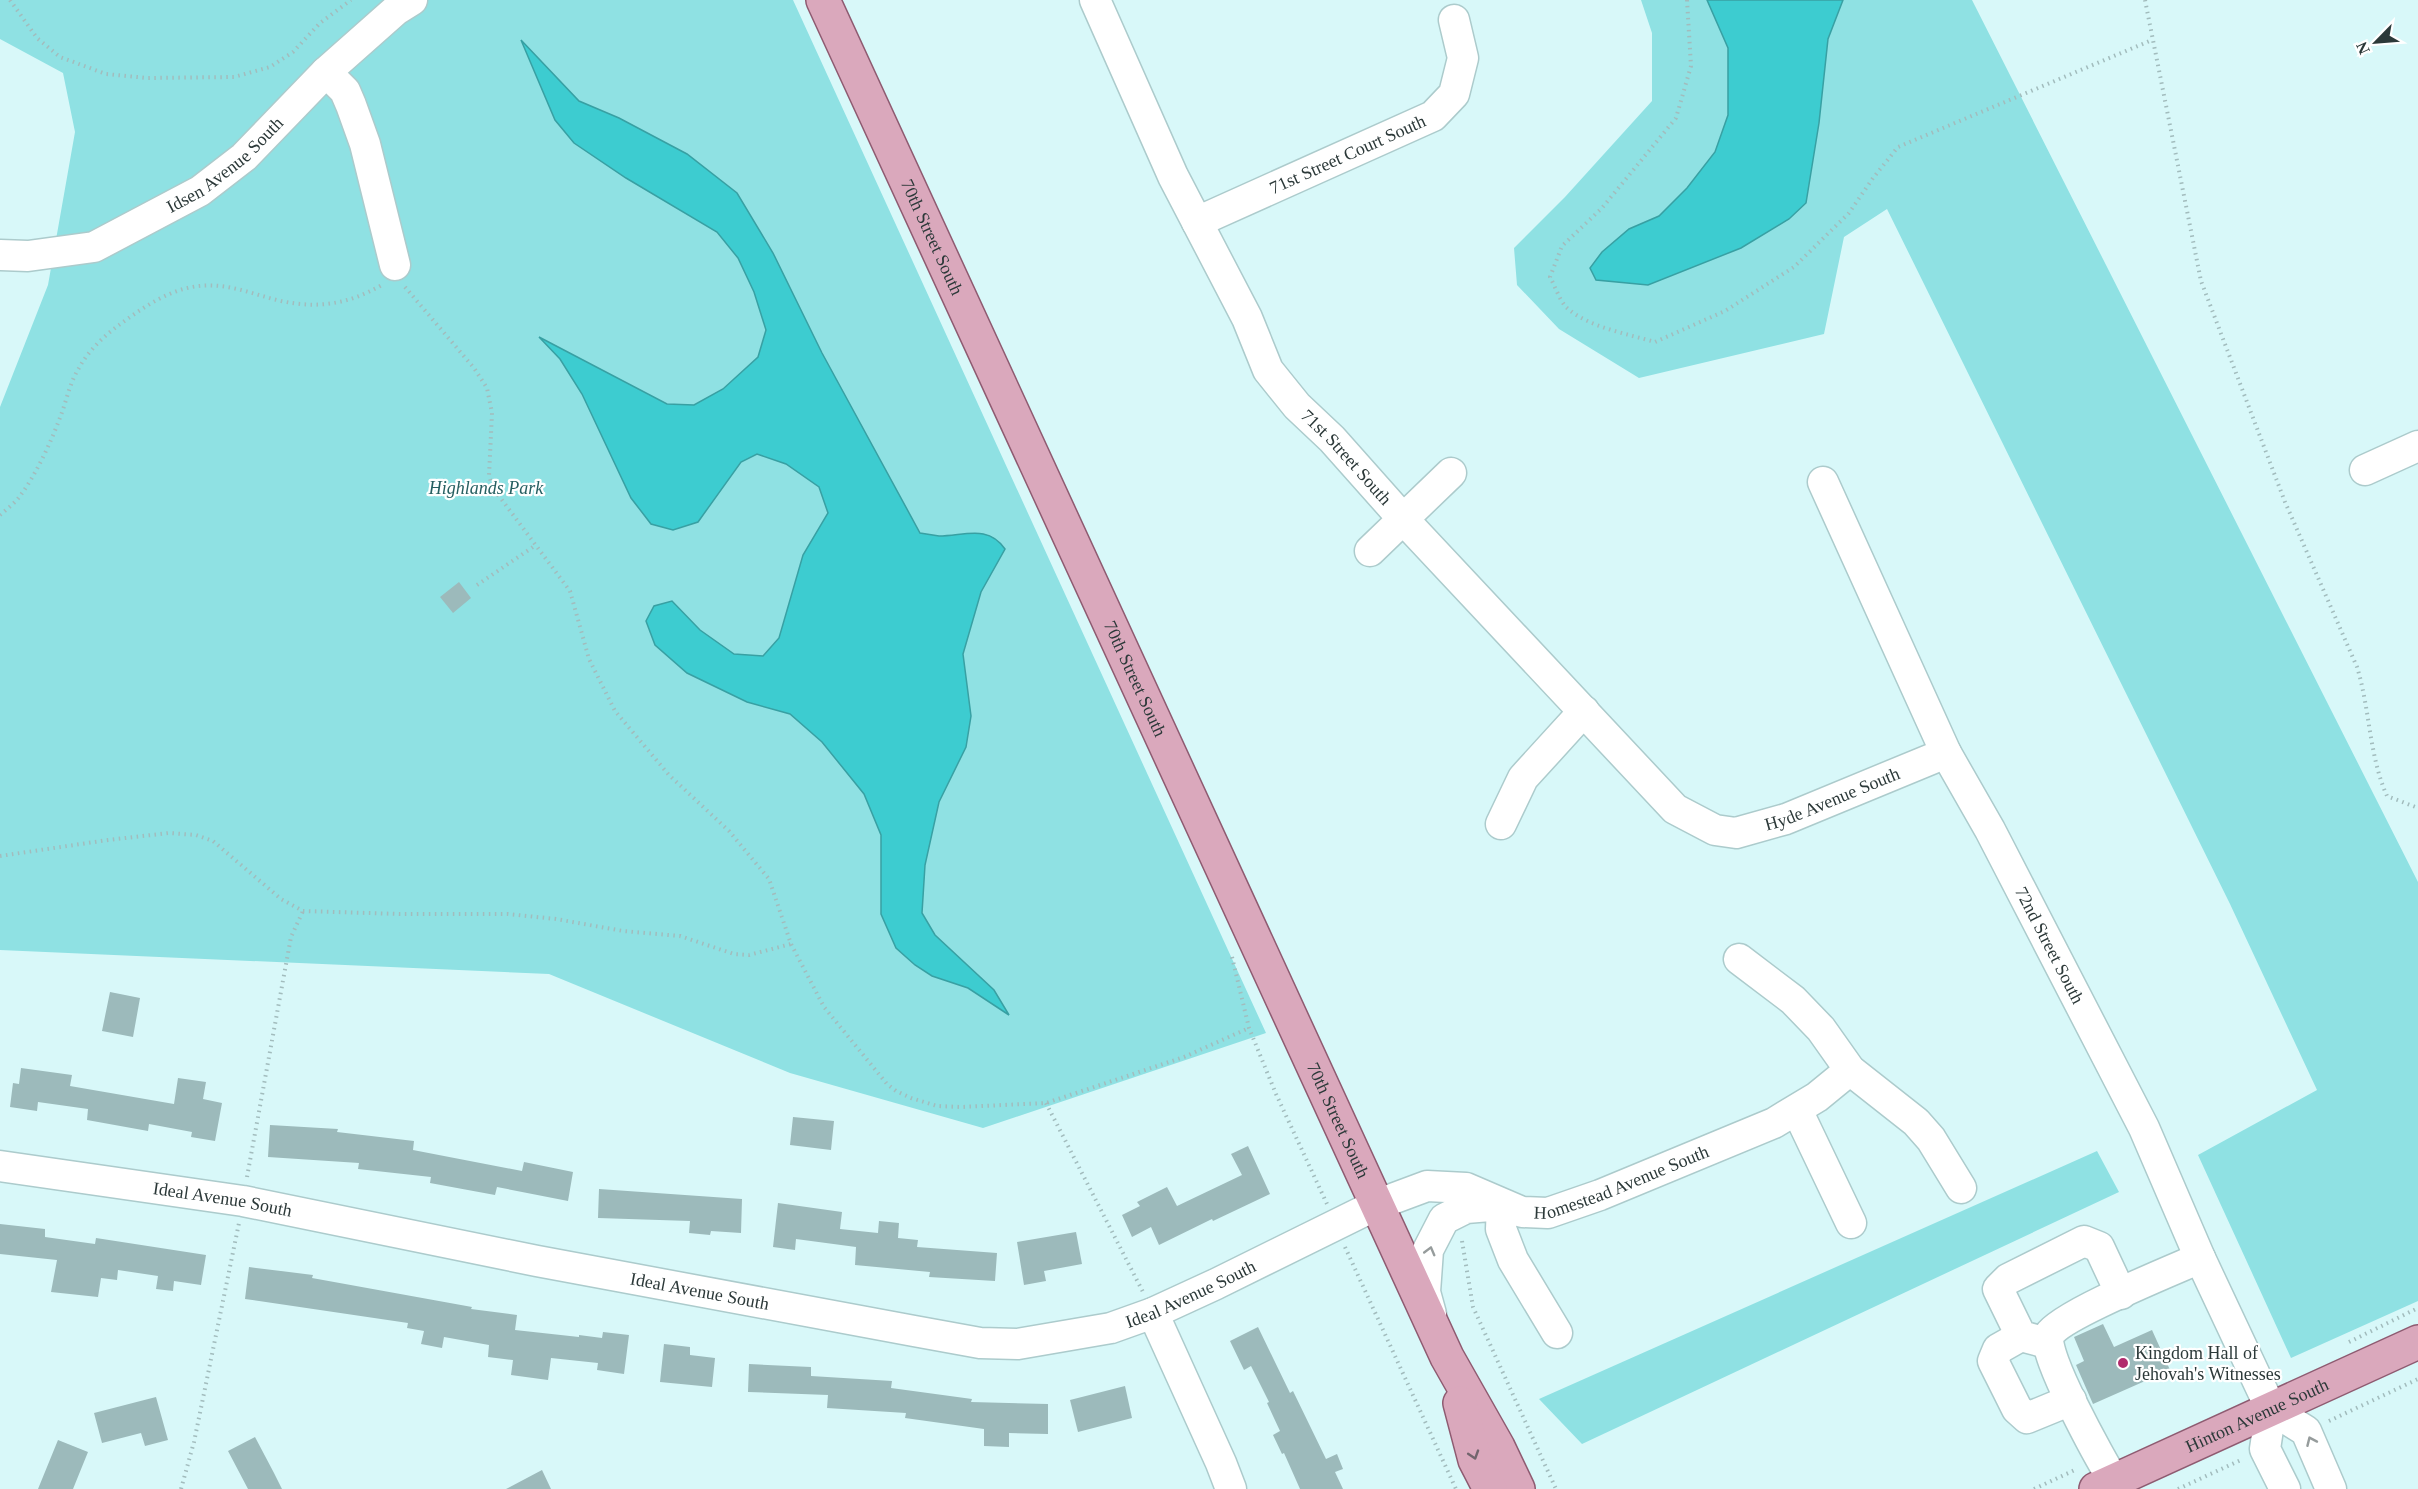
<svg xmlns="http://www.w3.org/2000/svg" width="2418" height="1489" viewBox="0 0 2418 1489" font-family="'Times New Roman',serif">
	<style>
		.green { fill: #8fe1e3 }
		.water { fill: #3dccd0; stroke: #38a0a3; stroke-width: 1.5 }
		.building { fill: #9cbabb }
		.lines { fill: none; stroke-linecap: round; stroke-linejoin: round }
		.minor-casing { stroke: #accbcc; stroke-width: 33 }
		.major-casing { stroke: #8e5b71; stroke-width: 36 }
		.path { stroke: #a2bcbd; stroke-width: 4; stroke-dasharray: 1.5 4.5; stroke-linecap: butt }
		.minor { stroke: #fff; stroke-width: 30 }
		.major { stroke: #daa8bc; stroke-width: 33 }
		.oneway { stroke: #969c9c }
		.oneway2 { stroke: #72656d }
		.poi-dot { fill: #b12a6c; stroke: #fff; stroke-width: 2 }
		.labels { text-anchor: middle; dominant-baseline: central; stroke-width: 4.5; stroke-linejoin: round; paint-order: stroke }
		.street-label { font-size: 18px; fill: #2c3939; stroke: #fff }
		.park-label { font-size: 18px; font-style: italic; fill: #265f61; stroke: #fff }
		.poi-label { font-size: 18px; fill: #2c3939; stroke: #fff; text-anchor: start }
	</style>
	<rect width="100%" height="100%" fill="#d8f8f9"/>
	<!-- green -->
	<path class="green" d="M 0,0 L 793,0 L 1266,1033 L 983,1128 L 790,1073 L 549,974 L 0,950 L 0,407 L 48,285 L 75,132 L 63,73 L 0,39 Z
		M 1641,0 L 1707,0 L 1728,47 L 1728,116 L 1715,152 L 1687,188 L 1659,216 L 1629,229 L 1806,203 L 1819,123 L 1828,39 L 1843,0 L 1972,0 L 2418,882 L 2418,1301 L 2291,1358 L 2198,1155 L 2317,1090 L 2230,904 L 1887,209 L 1844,237 L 1824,334 L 1639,378 L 1559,329 L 1517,285 L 1514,248 L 1565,197 L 1652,101 L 1652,33 Z
		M 2097,1151 L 2119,1192 L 1582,1444 L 1539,1399 Z"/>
	<!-- water -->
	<path class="water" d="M 1707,0 L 1843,0 L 1828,39 L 1819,123 L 1806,203 L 1789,219 L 1741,248 L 1648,285 L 1596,280 L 1590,268 L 1602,252 L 1629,229 L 1659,216 L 1687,188 L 1715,152 L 1728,115 L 1728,48 Z
		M 521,40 L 579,101 L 619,118 L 687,154 L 737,193 L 773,253 L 822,353 L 920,533 C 926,534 933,535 939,536 C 964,536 988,524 1005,549 L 981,592 L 963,654 L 971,716 L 966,747 L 939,802 L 925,865 L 922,913 L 935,935 L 994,990 L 1009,1015 L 968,988 L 932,976 L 915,965 L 896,948 L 881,914 L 881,835 L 864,794 L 822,742 L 790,714 L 747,702 L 687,673 L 655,645 L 646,621 L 654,606 L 672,601 L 700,630 L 734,654 L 763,656 L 779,638 L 803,555 L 828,513 L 819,487 L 786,464 L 757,454 L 741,462 L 698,522 L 673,530 L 651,524 L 631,498 L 582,394 L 560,359 L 539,337 L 667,404 L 694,405 L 723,389 L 758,357 L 766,330 L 754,292 L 738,258 L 717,232 L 626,178 L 574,143 L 555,120 Z"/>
	<!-- building -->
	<path class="building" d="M 459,582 L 471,598 L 453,613 L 440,597 Z
		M 110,992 L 140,998 L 133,1037 L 102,1031 Z
		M 21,1068 L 72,1075 L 70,1086 L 174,1104 L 178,1078 L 206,1082 L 203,1099 L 222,1103 L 215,1141 L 191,1137 L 192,1132 L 149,1124 L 148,1131 L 87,1120 L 88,1109 L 38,1102 L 37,1111 L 10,1107 L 13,1083 L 19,1084 Z
		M 793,1117 L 834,1121 L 831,1150 L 790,1145 Z
		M 270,1125 L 338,1129 L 337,1132 L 414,1141 L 413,1150 L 522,1171 L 524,1162 L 573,1172 L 568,1201 L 497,1187 L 495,1195 L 430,1183 L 431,1177 L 358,1169 L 359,1163 L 268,1157 Z
		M 1248,1146 L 1270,1194 L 1213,1221 L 1212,1219 L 1159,1245 L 1151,1227 L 1132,1237 L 1122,1215 L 1140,1206 L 1137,1202 L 1167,1187 L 1177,1206 L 1242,1175 L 1231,1154 Z
		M 599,1189 L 742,1199 L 741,1233 L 711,1231 L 710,1235 L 689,1233 L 690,1221 L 598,1218 Z
		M 778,1203 L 842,1212 L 840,1229 L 878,1233 L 879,1221 L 899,1223 L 898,1238 L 918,1240 L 917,1247 L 997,1253 L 995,1281 L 929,1277 L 930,1272 L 855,1265 L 856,1247 L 796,1239 L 795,1250 L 773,1247 Z
		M 0,1224 L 45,1229 L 45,1237 L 95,1244 L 96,1238 L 206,1255 L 201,1285 L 174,1281 L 173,1291 L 156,1289 L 158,1276 L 118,1270 L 117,1280 L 101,1278 L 98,1297 L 51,1292 L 57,1260 L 0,1254 Z
		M 1076,1232 L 1082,1264 L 1044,1271 L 1046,1281 L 1024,1285 L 1017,1242 Z
		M 249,1267 L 313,1275 L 312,1278 L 472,1307 L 471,1309 L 517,1315 L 515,1330 L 579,1337 L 579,1335 L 602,1338 L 603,1332 L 629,1335 L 624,1374 L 597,1370 L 598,1363 L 551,1358 L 548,1380 L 511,1375 L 513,1360 L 488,1357 L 489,1345 L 444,1337 L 442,1348 L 421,1344 L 424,1331 L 407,1328 L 408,1323 L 245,1299 Z
		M 2103,1324 L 2114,1347 L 2152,1330 L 2170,1370 L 2093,1404 L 2076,1365 L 2084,1361 L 2074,1337 Z
		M 1258,1327 L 1290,1393 L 1293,1391 L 1326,1459 L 1337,1454 L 1343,1469 L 1335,1472 L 1343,1489 L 1300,1489 L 1284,1453 L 1282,1454 L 1273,1435 L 1280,1431 L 1267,1403 L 1269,1402 L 1251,1366 L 1244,1370 L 1230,1341 Z
		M 664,1344 L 690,1347 L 690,1355 L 715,1358 L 712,1387 L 660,1382 Z
		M 749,1364 L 811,1367 L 811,1376 L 892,1381 L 891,1388 L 972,1399 L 971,1402 L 1048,1404 L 1048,1434 L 1009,1433 L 1009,1447 L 984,1446 L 984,1429 L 905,1418 L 906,1413 L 827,1408 L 828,1395 L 748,1392 Z
		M 1125,1386 L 1132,1418 L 1078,1432 L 1070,1400 Z
		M 156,1397 L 168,1440 L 145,1446 L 141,1433 L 102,1443 L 94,1413 Z
		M 255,1437 L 274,1473 L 282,1489 L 248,1489 L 228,1451 Z
		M 58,1440 L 88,1452 L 73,1489 L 38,1489 Z
		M 542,1470 L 551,1489 L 506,1489 Z"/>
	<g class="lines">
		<defs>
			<g id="minor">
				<path id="s1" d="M 1095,0 L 1173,176 L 1247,318 L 1268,370 L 1297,406 L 1332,439 L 1404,520 L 1675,809 L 1715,830 L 1736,833 L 1786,819 L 1946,753"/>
				<path d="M 326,72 L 345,91 L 351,105 L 365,144 L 395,265"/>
				<path id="s2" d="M 1197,222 L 1433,116 L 1454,94 L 1463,58 L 1454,20"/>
				<path id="s3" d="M 0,255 L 28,256 L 94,247 L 200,191 L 244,157 L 326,72 L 396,10 L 412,0"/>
				<path d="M 2365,470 L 2418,446"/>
				<path id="s4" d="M 1823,482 L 1946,753 L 1990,830 L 2144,1128 L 2200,1258 L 2271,1409 L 2265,1449 L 2285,1489"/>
				<path d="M 1370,551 L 1451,473"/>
				<path d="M 1501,824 L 1523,778 L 1584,711"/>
				<path d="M 1739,959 L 1793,1000 L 1821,1029 L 1850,1070 L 1916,1122 L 1931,1139 L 1961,1188"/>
				<path d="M 1797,1110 L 1851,1223"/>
				<path id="s5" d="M 0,1166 L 243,1201 L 537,1261 L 914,1331 L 980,1343 L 1018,1344 L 1111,1328 L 1153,1313 L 1216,1284 L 1376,1205 L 1427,1186 L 1466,1188 L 1522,1212 L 1548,1213 L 1600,1195 L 1774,1123 L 1817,1097 L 1850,1070"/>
				<path d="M 1153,1313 L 1221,1463 L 1231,1489"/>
				<path d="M 1431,1314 L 1425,1292 L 1428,1250 L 1444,1219 L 1466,1208 L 1502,1205 L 1501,1229 L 1513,1260 L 1557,1333"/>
				<path d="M 2021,1336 L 1998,1349 L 1993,1361 L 2017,1409 L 2027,1418 L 2071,1400"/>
				<path d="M 2047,1343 L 2021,1336 L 1998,1289 L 2008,1279 L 2084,1241 L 2099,1247 L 2121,1294"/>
				<path d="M 2271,1409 L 2306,1431 L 2331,1489"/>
				<path d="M 2114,1481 C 2102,1462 2040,1351 2049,1335 C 2061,1315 2173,1270 2200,1258"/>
			</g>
			<g id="major">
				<path id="s6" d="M 823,0 L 1447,1357 L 1498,1447 L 1518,1489"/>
				<path d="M 1460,1403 L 1475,1460 L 1490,1489"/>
				<path id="s7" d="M 2096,1489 L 2418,1342"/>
			</g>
		</defs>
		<!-- minor casing -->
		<use href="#minor" class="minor-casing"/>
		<!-- major casing -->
		<use href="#major" class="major-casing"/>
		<!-- path -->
		<path class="path" d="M 10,0 L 37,38 L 60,57 L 106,74 L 147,78 L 234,77 L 270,67 L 293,52 L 320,23 L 351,0
			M 1687,0 L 1691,66 L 1676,118 L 1602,208 L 1562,246 L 1550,277 C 1555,286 1559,299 1566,307 C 1587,327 1628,334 1655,342 L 1725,311 L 1794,267 L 1849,213 L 1873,178 L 1898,147 L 2152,40
			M 2145,0 L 2201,281 L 2285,502 L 2357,667 C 2370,709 2369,756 2387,796 L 2418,808
			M 405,287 L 474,368 L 487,388 L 492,413 L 489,476 L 493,488 L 570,591 L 589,659 L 615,711 L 669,775 L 729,831 L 769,879 L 791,944 L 824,1007 L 887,1084 L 896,1091 L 911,1098 L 937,1106 L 961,1107 L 1046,1103 L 1184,1057 L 1249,1028
			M 0,515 C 7,509 15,503 20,496 C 37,473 51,442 61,415 C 67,399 70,382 79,368 C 88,351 104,336 119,325 C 141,309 165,292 192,287 C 225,281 251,294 281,301 C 319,309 348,304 382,285
			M 477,585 L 536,545
			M 0,856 L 108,840 L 169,833 L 196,835 L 213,841 L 281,899 L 303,911 L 399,914 L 508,914 L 556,919 L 623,931 L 680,936 L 734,954 L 749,955 L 791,944
			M 1232,957 L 1249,1028 L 1276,1094 L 1327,1204
			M 1046,1103 L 1143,1292
			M 247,1177 L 291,937 L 303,911
			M 1462,1241 L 1473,1307 L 1556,1489
			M 1345,1247 L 1456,1489
			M 2349,1342 L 2418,1308
			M 2329,1421 L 2418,1379
			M 181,1489 L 194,1442 L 239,1223
			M 2034,1489 L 2077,1469
			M 2178,1489 L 2243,1459"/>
		<!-- minor -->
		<use href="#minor" class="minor"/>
		<!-- major -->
		<use href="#major" class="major"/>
	</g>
	<!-- one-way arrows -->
	<defs><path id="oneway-chevron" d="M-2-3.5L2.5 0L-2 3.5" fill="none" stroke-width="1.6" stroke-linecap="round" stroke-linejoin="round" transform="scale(1.5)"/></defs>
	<g class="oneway">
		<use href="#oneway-chevron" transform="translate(1430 1251) rotate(-75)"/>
		<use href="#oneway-chevron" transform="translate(2311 1441) rotate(-114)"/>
	</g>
	<use class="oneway2" href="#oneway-chevron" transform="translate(1474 1455) rotate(72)"/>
	<!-- markers -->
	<circle class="poi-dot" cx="2123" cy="1363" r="6"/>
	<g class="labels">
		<!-- street labels -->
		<g class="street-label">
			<text stroke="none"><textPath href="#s2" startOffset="165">71st Street Court South</textPath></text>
			<text stroke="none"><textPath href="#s3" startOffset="250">Idsen Avenue South</textPath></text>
			<text stroke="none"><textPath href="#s6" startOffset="261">70th Street South</textPath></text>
			<text stroke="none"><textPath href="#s1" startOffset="526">71st Street South</textPath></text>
			<text stroke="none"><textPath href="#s6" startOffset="747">70th Street South</textPath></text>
			<text stroke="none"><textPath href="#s1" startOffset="1176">Hyde Avenue South</textPath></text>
			<text stroke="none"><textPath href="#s4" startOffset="516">72nd Street South</textPath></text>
			<text stroke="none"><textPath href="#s6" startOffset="1233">70th Street South</textPath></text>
			<text stroke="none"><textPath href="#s5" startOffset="1680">Homestead Avenue South</textPath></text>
			<text stroke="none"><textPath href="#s5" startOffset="225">Ideal Avenue South</textPath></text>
			<text stroke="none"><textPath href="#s5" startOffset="711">Ideal Avenue South</textPath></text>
			<text stroke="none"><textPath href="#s5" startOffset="1215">Ideal Avenue South</textPath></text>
			<text stroke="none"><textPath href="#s7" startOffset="177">Hinton Avenue South</textPath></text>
		</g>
		<!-- park labels -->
		<g class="park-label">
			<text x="486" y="488">Highlands Park</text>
		</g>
		<!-- poi labels -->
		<g class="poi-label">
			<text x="2135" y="1353">Kingdom Hall of<tspan x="2135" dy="21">Jehovah's Witnesses</tspan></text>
		</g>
	</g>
	<!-- north arrow -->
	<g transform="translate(2376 42) rotate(245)" stroke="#ffffff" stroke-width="4.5" paint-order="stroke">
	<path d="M0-4.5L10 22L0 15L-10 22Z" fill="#2c3939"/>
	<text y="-9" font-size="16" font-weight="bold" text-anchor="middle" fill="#2c3939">N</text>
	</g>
</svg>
